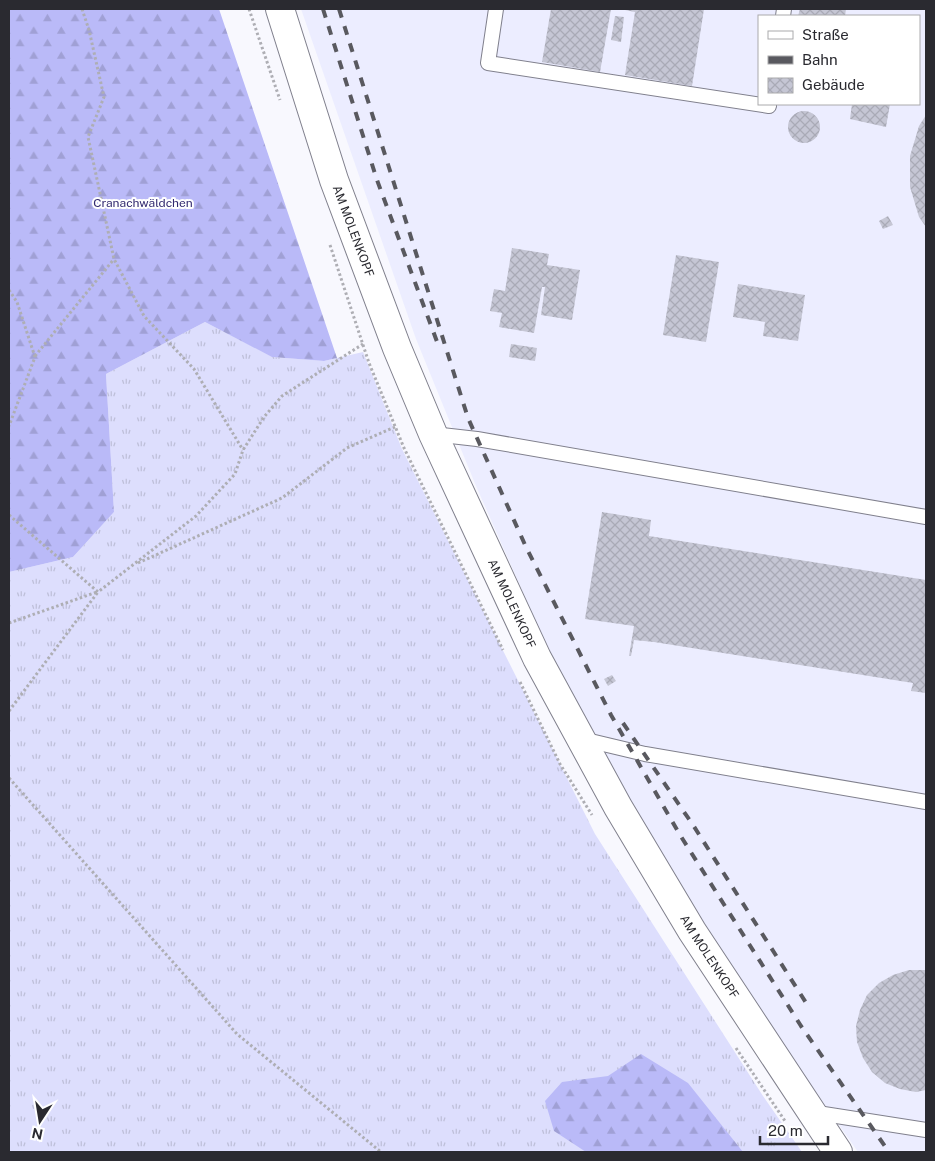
<svg xmlns="http://www.w3.org/2000/svg" width="935" height="1161" viewBox="0 0 935 1161" font-family="'Public Sans',sans-serif">
	<style>
		.built { fill: #ecedff; fill-rule: evenodd }
		.grass { fill: url(#grass-tufts) }
		.forest { fill: url(#forest-firs) }
		.building { fill: url(#building-cross-hatch) }
		.lines { fill: none; stroke-linecap: round; stroke-linejoin: round }
		.lane-casing { stroke: #80808d; stroke-width: 16 }
		.street-casing { stroke: #80808d; stroke-width: 30 }
		.path { stroke: #aeaeb4; stroke-width: 3; stroke-dasharray: 2.5 2.5; stroke-linecap: butt }
		.lane { stroke: #fff; stroke-width: 14 }
		.street { stroke: #fff; stroke-width: 28 }
		.rail { stroke: #59595f; stroke-width: 4; stroke-dasharray: 9 9; stroke-linecap: butt }
		.labels { text-anchor: middle; dominant-baseline: central; stroke-width: 4; stroke-linejoin: round; paint-order: stroke }
		.park-label { font-size: 12px; fill: #32296f; stroke: #fff }
		.street-label { font-size: 12px; fill: #2a2a30; stroke: #fff }
	</style>
	<defs>
		<pattern id="grass-tufts" width="24" height="20" patternUnits="userSpaceOnUse" patternTransform="scale(1.25)"><rect width="24" height="20" fill="#dddefd"/><path d="M3 7l-1-3M5 7V3M7 7l1-3M15 17l-1-3M17 17v-4M19 17l1-3" fill="none" stroke="#bebfd9"/></pattern>
		<pattern id="forest-firs" width="22" height="20" patternUnits="userSpaceOnUse" patternTransform="scale(1.25)"><rect width="22" height="20" fill="#babaf8"/><path d="M5 1l3.5 6h-7zM16 11l3.5 6h-7z" fill="#a0a0d5"/></pattern>
		<pattern id="building-cross-hatch" width="8" height="8" patternUnits="userSpaceOnUse" patternTransform="scale(1.25)"><rect width="8" height="8" fill="#c5c6d4"/><path d="M0 0l8 8M0 8l8-8" fill="none" stroke="#a9aab6"/></pattern>
	</defs>
	<rect width="100%" height="100%" fill="#f8f8fe"/>
	<!-- built -->
	<path class="built" d="M 301,9 L 926,9 L 926,1152 L 858,1152 L 709,939 L 574,708 L 476,486 L 416,339 ZM 759,16 L 919,16 L 919,104 L 759,104 Z"/>
	<!-- grass -->
	<path class="grass" d="M 205,322 L 273,357 L 324,361 L 363,352 L 402,449 L 595,834 L 763,1096 L 802,1152 L 9,1152 L 9,572 L 73,557 L 114,512 L 106,374 Z"/>
	<!-- forest -->
	<path class="forest" d="M 9,9 L 219,9 L 337,358 L 324,361 L 272,357 L 205,322 L 106,374 L 114,512 L 73,557 L 9,572 Z
		M 641,1054 L 688,1083 L 743,1152 L 586,1152 L 554,1131 L 545,1101 L 562,1082 L 608,1076 Z"/>
	<!-- building -->
	<path class="building" d="M 551,9 L 611,9 L 600,72 L 542,62 Z
		M 620,9 L 704,9 L 692,86 L 625,75 L 635,12 Z
		M 800,9 L 846,9 L 845,16 L 798,16 Z
		M 615,16 L 624,17 L 621,42 L 611,40 Z
		M 852,104 L 890,104 L 886,127 L 850,119 Z
		M788 127a16 16 0 1 1 32 0a16 16 0 1 1-32 0Z
		M 926,115 L 926,227 L 919,217 L 910,187 L 910,156 L 919,126 Z
		M 888,216 L 893,225 L 883,229 L 879,221 Z
		M 512,248 L 549,254 L 547,265 L 580,270 L 572,320 L 541,315 L 545,287 L 542,287 L 534,333 L 499,327 L 502,313 L 490,311 L 494,289 L 505,291 Z
		M 676,255 L 719,262 L 706,342 L 663,335 Z
		M 738,284 L 805,295 L 798,341 L 763,336 L 765,322 L 733,317 Z
		M 511,344 L 537,348 L 535,361 L 509,357 Z
		M 602,512 L 651,520 L 649,536 L 926,580 L 926,693 L 911,691 L 913,683 L 654,642 L 634,640 L 631,656 L 629,656 L 634,626 L 585,619 Z
		M 612,675 L 616,681 L 608,686 L 604,679 Z
		M 909,970 L 926,970 L 926,1090 L 916,1092 L 900,1089 L 885,1083 L 872,1072 L 863,1058 L 857,1042 L 856,1026 L 860,1010 L 867,995 L 879,983 L 893,975 Z"/>
	<g class="lines">
		<defs>
			<path id="lane" d="M 496,9 L 488,63 L 769,106 L 769,104
				M 783,16 L 784,9
				M 433,434 L 477,439 L 926,517
				M 582,739 L 645,754 L 926,802
				M 811,1112 L 926,1130"/>
			<g id="street">
				<path id="s1" d="M 280,9 L 334,180 L 397,348 L 433,434 L 537,658 L 618,807 L 692,931 L 838,1152"/>
			</g>
		</defs>
		<!-- lane casing -->
		<use href="#lane" class="lane-casing"/>
		<!-- street casing -->
		<use href="#street" class="street-casing"/>
		<!-- path -->
		<path class="path" d="M 82,9 L 89,30 L 104,97 L 88,137 L 114,259 L 144,316 L 194,369 L 243,450
			M 249,9 L 280,100
			M 330,245 L 369,363 L 404,448 L 503,650
			M 9,290 L 17,302 L 35,357 L 9,426
			M 35,356 L 114,259
			M 9,515 L 98,592 L 196,516 L 235,474 L 243,450 L 264,417 L 282,396 L 363,344
			M 138,563 L 282,498 L 347,448 L 395,427
			M 9,623 L 97,592
			M 520,682 L 560,764 L 592,815
			M 9,711 L 98,592
			M 9,778 L 237,1034 L 381,1152
			M 736,1048 L 785,1121"/>
		<!-- lane -->
		<use href="#lane" class="lane"/>
		<!-- street -->
		<use href="#street" class="street"/>
		<!-- rail -->
		<path class="rail" d="M 323,9 L 377,180 L 439,347
			M 339,9 L 468,418 L 526,547 L 611,715 L 680,835 L 801,1026 L 889,1152
			M 623,723 L 693,825 L 810,1009"/>
	</g>
	<g class="labels">
		<!-- park labels -->
		<g class="park-label">
			<text x="143" y="203">Cranachwäldchen</text>
		</g>
		<!-- street labels -->
		<g class="street-label">
			<text stroke="none"><textPath href="#s1" startOffset="234">AM MOLENKOPF</textPath></text>
			<text stroke="none"><textPath href="#s1" startOffset="639">AM MOLENKOPF</textPath></text>
			<text stroke="none"><textPath href="#s1" startOffset="1044">AM MOLENKOPF</textPath></text>
		</g>
	</g>
	<!-- border -->
	<rect width="935" height="1161" fill="none" stroke="#2a2a30" stroke-width="20"/>
	<!-- legend -->
	<rect x="758" y="15" width="162" height="90" fill="#ffffff" stroke="#aaaaac"/>
	<rect x="768" y="31" width="25" height="8" fill="#ffffff" stroke="#aaaaac"/>
	<text x="802" y="40" font-size="15" fill="#2a2a30">Straße</text>
	<rect x="768" y="56" width="25" height="8" fill="#59595f" stroke="#aaaaac"/>
	<text x="802" y="65" font-size="15" fill="#2a2a30">Bahn</text>
	<rect x="768" y="78" width="25" height="15" fill="url(#building-cross-hatch)" stroke="#aaaaac"/>
	<text x="802" y="90" font-size="15" fill="#2a2a30">Gebäude</text>
	<!-- north arrow -->
	<g transform="translate(40 1121) rotate(192)" stroke="#ffffff" stroke-width="4" paint-order="stroke">
	<path d="M0-4L9 19L0 12L-9 19Z" fill="#2a2a30"/>
	<text y="-8" font-size="14" font-weight="bold" text-anchor="middle" fill="#2a2a30">N</text>
	</g>
	<!-- scale -->
	<path d="M760 1136v8h68v-8" fill="none" stroke="#2a2a30" stroke-width="2.5"/>
	<text x="768" y="1136" font-size="15" fill="#2a2a30" stroke="#ffffff" stroke-width="4" paint-order="stroke">20 m</text>
</svg>
